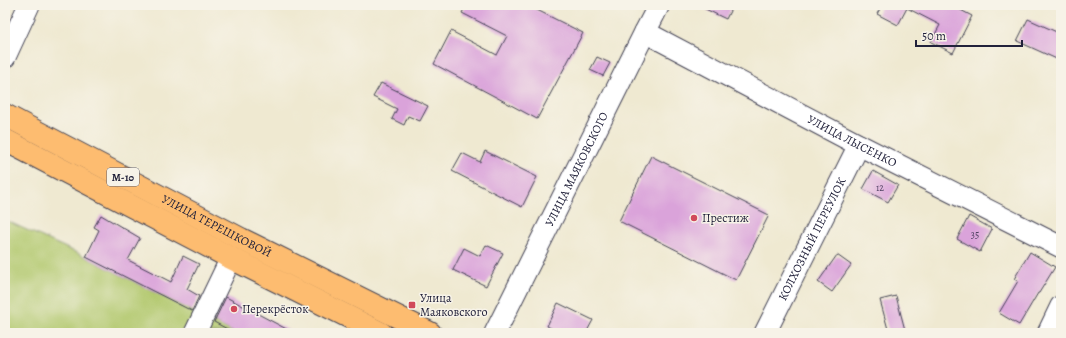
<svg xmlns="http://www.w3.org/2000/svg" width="1066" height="338" viewBox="0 0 1066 338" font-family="Alegreya,serif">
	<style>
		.green { fill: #b0c76b; stroke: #697453 }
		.building { fill: #daa3da }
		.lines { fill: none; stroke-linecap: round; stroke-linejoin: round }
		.minor-casing { stroke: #414052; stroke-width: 23 }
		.highway-casing { stroke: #414052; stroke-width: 24 }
		.minor { stroke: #fff; stroke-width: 21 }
		.highway { stroke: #fdbc6f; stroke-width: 22 }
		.poi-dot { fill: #d1495b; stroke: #f7f3e8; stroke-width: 1.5 }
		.labels { text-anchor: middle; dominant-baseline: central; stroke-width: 3; stroke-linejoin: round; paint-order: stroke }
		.number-label { font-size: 10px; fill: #504263 }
		.shield { fill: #f7f3e8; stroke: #62616f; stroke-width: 1 }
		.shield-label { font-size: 11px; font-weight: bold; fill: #22223b }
		.street-label { font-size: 12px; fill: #22223b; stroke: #f7f3e8 }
		.poi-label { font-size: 12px; fill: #22223b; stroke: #f7f3e8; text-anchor: start }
	</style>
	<rect width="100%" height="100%" fill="#f7f3e8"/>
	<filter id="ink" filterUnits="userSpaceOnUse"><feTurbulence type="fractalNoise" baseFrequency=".025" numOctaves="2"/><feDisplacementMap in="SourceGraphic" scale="8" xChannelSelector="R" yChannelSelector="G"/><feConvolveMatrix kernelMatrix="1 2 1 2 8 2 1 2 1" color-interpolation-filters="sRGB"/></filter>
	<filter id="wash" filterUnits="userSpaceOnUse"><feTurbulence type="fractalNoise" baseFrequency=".012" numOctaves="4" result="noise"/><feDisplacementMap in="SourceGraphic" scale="16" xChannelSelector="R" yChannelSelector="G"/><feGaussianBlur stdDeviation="0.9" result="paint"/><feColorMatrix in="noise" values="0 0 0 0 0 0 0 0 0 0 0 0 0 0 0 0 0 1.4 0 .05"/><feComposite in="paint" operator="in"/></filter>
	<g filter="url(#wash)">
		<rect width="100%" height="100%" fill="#efe9d1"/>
		<!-- green -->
		<path class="green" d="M 5,220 L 86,257 L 235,333 L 5,333 Z"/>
		<g id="blocks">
			<!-- building -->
			<path class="building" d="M 466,5 L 527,5 L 583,33 L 537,119 L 434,64 L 451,31 L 497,55 L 507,36 L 462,13 Z
				M 697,5 L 733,5 L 726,19 Z
				M 882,5 L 951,5 L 972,16 L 953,53 L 931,42 L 940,25 L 907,8 L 898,25 L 877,14 Z
				M 1028,19 L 1061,34 L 1061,61 L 1017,41 Z
				M 597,57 L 610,63 L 603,76 L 590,70 Z
				M 381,83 L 428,106 L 420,121 L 408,116 L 404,125 L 392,119 L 397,109 L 373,97 Z
				M 485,151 L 537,177 L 522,207 L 452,171 L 462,153 L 480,162 Z
				M 651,156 L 769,215 L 736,280 L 619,221 Z
				M 873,171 L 898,185 L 888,202 L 863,189 Z
				M 101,215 L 140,238 L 128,260 L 171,282 L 183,256 L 199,264 L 187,289 L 199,296 L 192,311 L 86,257 L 99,230 L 94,227 Z
				M 969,216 L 992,229 L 980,252 L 957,239 Z
				M 486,245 L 503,253 L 486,286 L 453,270 L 464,248 L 480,256 Z
				M 1030,252 L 1055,267 L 1039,293 L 1038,293 L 1019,325 L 999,313 L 1018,281 L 1014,279 Z
				M 837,255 L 851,265 L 832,292 L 818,282 Z
				M 896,296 L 905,330 L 889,333 L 880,300 Z
				M 226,297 L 294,333 L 235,333 L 214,322 Z
				M 558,303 L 593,320 L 586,333 L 560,333 L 547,326 Z"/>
		</g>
	</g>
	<g filter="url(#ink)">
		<use href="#blocks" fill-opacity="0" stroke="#414052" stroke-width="1"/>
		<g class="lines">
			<defs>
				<g id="minor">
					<path id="s1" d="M 645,32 L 859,145 L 1061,247"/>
					<path d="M 5,57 L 29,5"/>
					<path d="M 195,333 L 231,258"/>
					<path id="s2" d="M 495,333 L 645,32 L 659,5"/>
					<path id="s3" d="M 765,333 L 859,145"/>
					<path d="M 1048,333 L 1061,306"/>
				</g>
				<g id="highway">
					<path id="s4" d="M 5,115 L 241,239 L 430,333"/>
					<path d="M 5,140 L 231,258 L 381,333"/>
				</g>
			</defs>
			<!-- minor casing -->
			<use href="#minor" class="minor-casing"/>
			<!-- highway casing -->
			<use href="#highway" class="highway-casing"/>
			<!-- minor -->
			<use href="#minor" class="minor"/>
			<!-- highway -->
			<use href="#highway" class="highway"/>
		</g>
	</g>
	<!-- markers -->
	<g class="poi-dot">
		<circle cx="694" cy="218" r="4"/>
		<rect x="408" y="301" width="8" height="8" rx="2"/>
		<circle cx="234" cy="309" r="4"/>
	</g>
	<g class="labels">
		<!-- number labels -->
		<g class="number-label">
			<text x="880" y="187">12</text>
			<text x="975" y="234">35</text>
		</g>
		<!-- shield labels -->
		<rect class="shield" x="107" y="168" width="32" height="18" rx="3"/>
		<g class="shield-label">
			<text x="123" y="177">М-10</text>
		</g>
		<!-- street labels -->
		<g class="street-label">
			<text stroke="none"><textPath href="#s1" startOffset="234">УЛИЦА ЛЫСЕНКО</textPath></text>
			<text stroke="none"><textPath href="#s2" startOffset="183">УЛИЦА МАЯКОВСКОГО</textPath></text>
			<text stroke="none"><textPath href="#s4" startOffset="239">УЛИЦА ТЕРЕШКОВОЙ</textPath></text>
			<text stroke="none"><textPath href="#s3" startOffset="105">КОЛХОЗНЫЙ ПЕРЕУЛОК</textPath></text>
		</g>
		<!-- poi labels -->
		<g class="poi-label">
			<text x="702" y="218">Престиж</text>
			<text x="420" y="298">Улица<tspan x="420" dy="14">Маяковского</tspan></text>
			<text x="242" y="309">Перекрёсток</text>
		</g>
	</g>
	<!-- margin -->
	<rect width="1066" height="338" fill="none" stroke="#f7f3e8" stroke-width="20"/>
	<!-- scale -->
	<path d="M916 40v6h106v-6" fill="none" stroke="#22223b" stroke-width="2"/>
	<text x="922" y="40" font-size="12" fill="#22223b" stroke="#f7f3e8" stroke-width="3" paint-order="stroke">50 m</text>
</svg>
